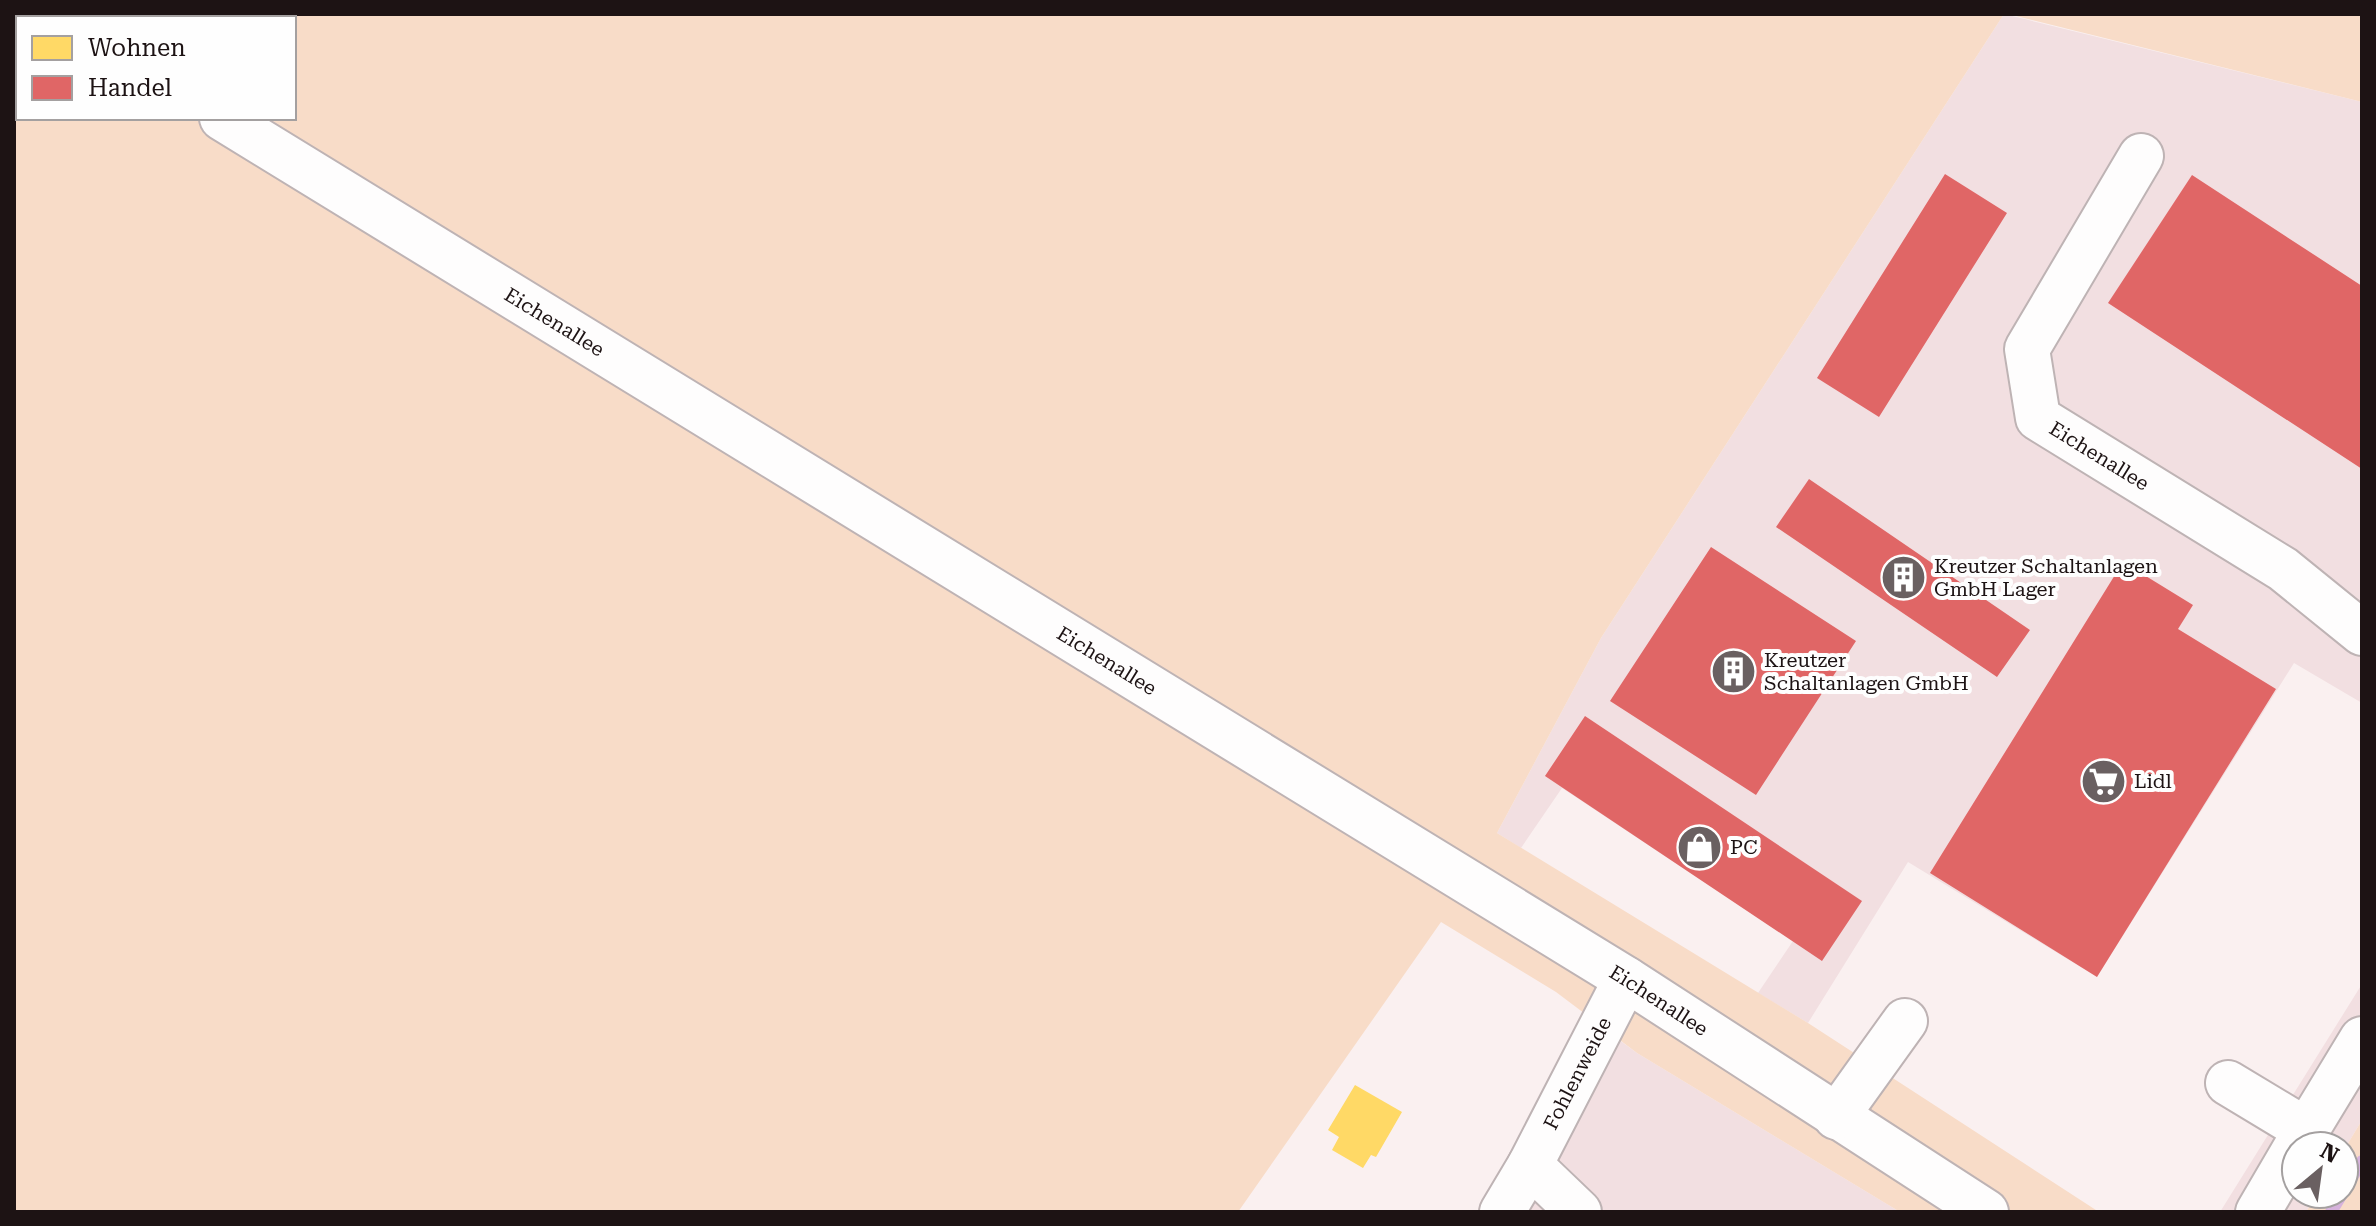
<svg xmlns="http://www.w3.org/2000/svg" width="2376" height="1226" viewBox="0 0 2376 1226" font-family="'Roboto Serif',serif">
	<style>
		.built { fill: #f2dfe1 }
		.green { fill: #f8dcc8; fill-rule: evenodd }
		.homes { fill: #ffd966 }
		.shops { fill: #e06666 }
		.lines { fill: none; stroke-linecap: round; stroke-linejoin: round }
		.stream { stroke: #d6b2dc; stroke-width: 12 }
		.minor-casing { stroke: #beb3b4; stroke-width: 48 }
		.path { stroke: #dedadb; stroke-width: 5; stroke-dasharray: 2 6; stroke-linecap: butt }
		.minor { stroke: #fefdfd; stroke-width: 44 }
		.labels { text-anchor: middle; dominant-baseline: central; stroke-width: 8; stroke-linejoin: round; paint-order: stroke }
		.street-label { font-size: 20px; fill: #1d1314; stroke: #fefefe }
		.poi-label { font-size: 20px; fill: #1d1314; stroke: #fefefe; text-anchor: start }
	</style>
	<rect width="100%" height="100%" fill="#faf0f0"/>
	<!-- built -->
	<path class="built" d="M 2004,14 L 2362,102 L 2362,703 L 2294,663 L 2097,977 L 1908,862 L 1808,1023 L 1758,993 L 1793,941 L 1562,788 L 1521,848 L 1497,833 L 1601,638 Z
		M 2362,984 L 2362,1120 L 2344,1150 L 2344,1146 L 2296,1146 L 2296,1194 L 2317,1194 L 2306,1212 L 2220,1212 Z
		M 1611,1034 L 1637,1053 L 1900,1212 L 1510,1212 Z"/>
	<!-- green -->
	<path class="green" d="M 14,14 L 2004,14 L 1601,638 L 1497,833 L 1808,1023 L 2099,1212 L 1900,1212 L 1637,1053 L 1556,992 L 1441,922 L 1238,1212 L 14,1212 ZM 18,18 L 294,18 L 294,118 L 18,118 Z
		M 2008,14 L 2362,14 L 2362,102 Z
		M 2362,1120 L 2362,1212 L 2306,1212 L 2317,1194 L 2344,1194 L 2344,1150 Z"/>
	<!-- homes -->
	<path class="homes" d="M 1355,1085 L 1402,1112 L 1376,1157 L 1371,1155 L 1363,1168 L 1332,1150 L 1339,1137 L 1328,1130 Z"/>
	<!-- shops -->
	<path class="shops" d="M 1945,174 L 2007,213 L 1879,417 L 1817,378 Z
		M 2192,175 L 2362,286 L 2362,469 L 2108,303 Z
		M 1809,479 L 2030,630 L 1997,677 L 1776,527 Z
		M 1711,547 L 1856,641 L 1756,795 L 1610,701 Z
		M 2123,562 L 2193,605 L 2178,629 L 2276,689 L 2097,977 L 1930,873 Z
		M 1585,716 L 1862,901 L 1822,961 L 1545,776 Z"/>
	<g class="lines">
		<!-- stream -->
		<path class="stream" d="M 2344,1191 L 2362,1161
			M 2331,1212 L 2342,1194"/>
		<defs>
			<g id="minor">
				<path d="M 52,14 L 59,18"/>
				<path id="s1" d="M 222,118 L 1626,979 L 1986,1212"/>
				<path id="s2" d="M 2141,156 L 2027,349 L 2038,418 L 2283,569 L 2362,633"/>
				<path d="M 2228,1083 L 2306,1130"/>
				<path d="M 1836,1117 L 1905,1021"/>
				<path d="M 2297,1146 L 2362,1039"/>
				<path d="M 1530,1165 L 1579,1212"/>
				<path id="s3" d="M 1502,1212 L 1530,1165 L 1626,979"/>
				<path d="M 2258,1212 L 2296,1147"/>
			</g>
		</defs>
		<!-- minor casing -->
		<use href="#minor" class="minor-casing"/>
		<!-- path -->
		<path class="path" d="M 141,14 L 147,18"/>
		<!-- minor -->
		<use href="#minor" class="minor"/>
	</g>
	<!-- icons -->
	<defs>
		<symbol id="building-disc" viewBox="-11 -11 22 22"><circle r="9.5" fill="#6a6061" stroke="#fefefe"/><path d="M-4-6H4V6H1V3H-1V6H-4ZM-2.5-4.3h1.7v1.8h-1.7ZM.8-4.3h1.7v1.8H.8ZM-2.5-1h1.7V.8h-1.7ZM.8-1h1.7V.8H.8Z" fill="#fff"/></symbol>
		<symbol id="supermarket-disc" viewBox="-11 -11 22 22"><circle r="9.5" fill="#6a6061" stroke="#fefefe"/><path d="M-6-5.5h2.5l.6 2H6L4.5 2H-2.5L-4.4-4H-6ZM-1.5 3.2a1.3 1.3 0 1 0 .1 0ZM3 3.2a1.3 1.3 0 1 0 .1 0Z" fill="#fff"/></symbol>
		<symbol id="shop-disc" viewBox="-11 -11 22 22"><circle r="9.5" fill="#6a6061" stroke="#fefefe"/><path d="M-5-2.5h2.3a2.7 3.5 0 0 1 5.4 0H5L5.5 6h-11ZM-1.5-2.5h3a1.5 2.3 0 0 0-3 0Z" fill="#fff"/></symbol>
	</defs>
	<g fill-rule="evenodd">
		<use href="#building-disc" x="1878" y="552" width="51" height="51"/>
		<use href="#building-disc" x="1708" y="646" width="51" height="51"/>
		<use href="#supermarket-disc" x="2078" y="756" width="51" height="51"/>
		<use href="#shop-disc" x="1674" y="822" width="51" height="51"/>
	</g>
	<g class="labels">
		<!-- street labels -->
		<g class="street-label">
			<text stroke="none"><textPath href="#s1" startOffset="390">Eichenallee</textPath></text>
			<text stroke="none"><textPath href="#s2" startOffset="366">Eichenallee</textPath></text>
			<text stroke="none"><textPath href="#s1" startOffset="1038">Eichenallee</textPath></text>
			<text stroke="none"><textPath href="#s1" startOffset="1686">Eichenallee</textPath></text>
			<text stroke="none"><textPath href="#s3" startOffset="158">Fohlenweide</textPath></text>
		</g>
		<!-- poi labels -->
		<g class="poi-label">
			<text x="1934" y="566">Kreutzer Schaltanlagen<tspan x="1934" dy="23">GmbH Lager</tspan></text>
			<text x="1764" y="660">Kreutzer<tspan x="1764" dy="23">Schaltanlagen GmbH</tspan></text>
			<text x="2134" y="781">Lidl</text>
			<text x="1730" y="847">PC</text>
		</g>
	</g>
	<!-- border -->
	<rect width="2376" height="1226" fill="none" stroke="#1d1314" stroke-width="32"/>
	<!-- legend -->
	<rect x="16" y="16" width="280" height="104" fill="#fefefe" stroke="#a4a0a0" stroke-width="2"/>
	<rect x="32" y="36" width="40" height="24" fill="#ffd966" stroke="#a4a0a0" stroke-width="2"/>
	<text x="88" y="56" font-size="24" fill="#1d1314">Wohnen</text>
	<rect x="32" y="76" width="40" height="24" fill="#e06666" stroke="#a4a0a0" stroke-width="2"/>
	<text x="88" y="96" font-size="24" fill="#1d1314">Handel</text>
	<!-- north arrow -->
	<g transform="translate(2320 1170) rotate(29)"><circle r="38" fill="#fefefe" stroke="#a4a0a0" stroke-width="2"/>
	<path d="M0-6L14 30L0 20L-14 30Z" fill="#6a6061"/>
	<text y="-12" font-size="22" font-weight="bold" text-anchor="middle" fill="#1d1314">N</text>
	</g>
</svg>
